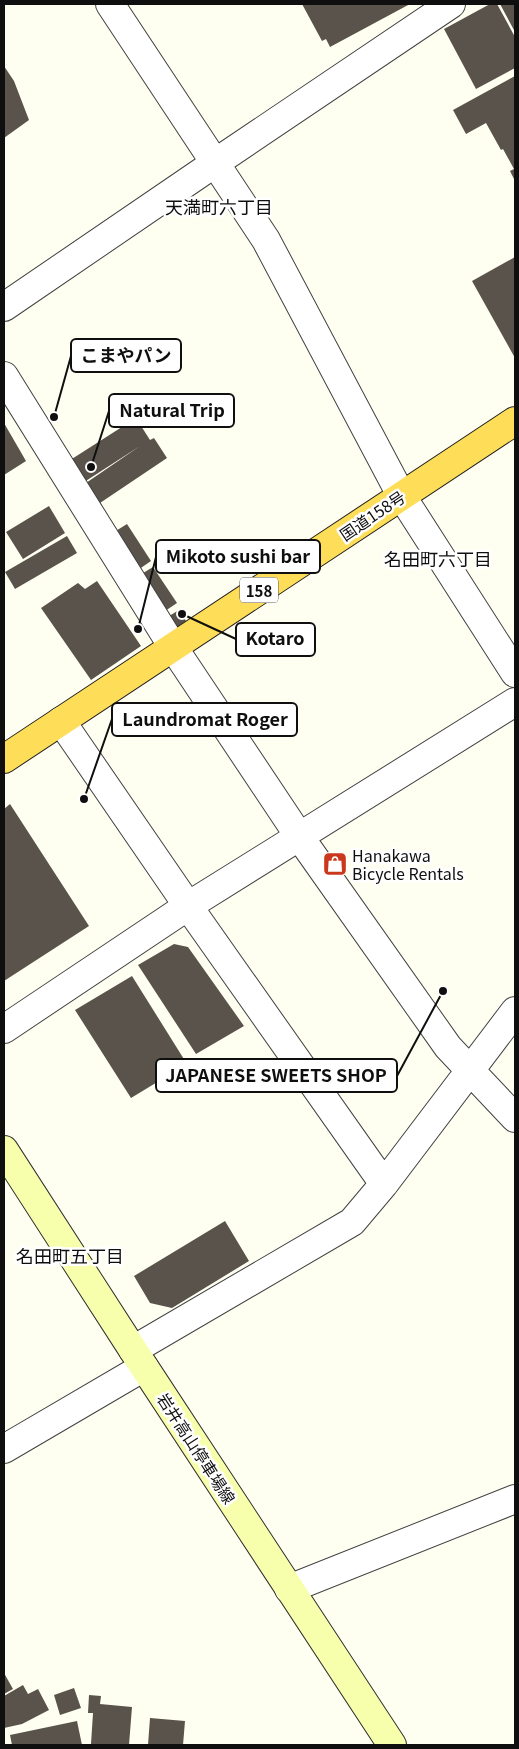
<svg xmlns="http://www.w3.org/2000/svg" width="519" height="1749" viewBox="0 0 519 1749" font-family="Georgia,'Noto Sans JP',serif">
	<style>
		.building { fill: #59534b }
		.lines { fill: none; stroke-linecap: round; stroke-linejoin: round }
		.minor-casing { stroke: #424242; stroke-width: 30 }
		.secondary-casing { stroke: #313131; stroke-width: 30 }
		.trunk-casing { stroke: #202020; stroke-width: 30 }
		.minor { stroke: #fff; stroke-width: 28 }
		.secondary { stroke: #f8ffac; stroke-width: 28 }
		.trunk { stroke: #fedd59; stroke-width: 28 }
		.labels { text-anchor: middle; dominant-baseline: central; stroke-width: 5; stroke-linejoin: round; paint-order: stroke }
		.shield { fill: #fff; stroke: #575757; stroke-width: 1 }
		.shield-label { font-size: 15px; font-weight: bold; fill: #0f0f0f }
		.street-label { font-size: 16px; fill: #0f0f0f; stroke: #fff }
		.poi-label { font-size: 16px; fill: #0f0f0f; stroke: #fff; text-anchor: start }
		.neighbourhood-label { font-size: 18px; fill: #0f0f0f; stroke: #fff }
		.leader { fill: none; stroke: #0f0f0f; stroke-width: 2 }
		.callout-dot { fill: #0f0f0f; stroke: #fff; stroke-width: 2 }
		.callout { fill: #fff; stroke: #0f0f0f; stroke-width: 2 }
		.callout-label { font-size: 18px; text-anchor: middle; font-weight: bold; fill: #0f0f0f }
	</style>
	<rect width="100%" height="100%" fill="#fffff1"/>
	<!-- building -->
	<path class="building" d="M 302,4 L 410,4 L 330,47 L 326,39 L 322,41 Z
		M 490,4 L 497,4 L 515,37 L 515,68 L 476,89 L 444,29 Z
		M 500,4 L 515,4 L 515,32 L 507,17 Z
		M 4,66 L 14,81 L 29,120 L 4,138 Z
		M 515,76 L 515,181 L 510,171 L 514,169 L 503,149 L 501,150 L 486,123 L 466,134 L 453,110 Z
		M 515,257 L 515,358 L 472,281 Z
		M 136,418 L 150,440 L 154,438 L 167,458 L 100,503 L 86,483 L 140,446 L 78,486 L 64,464 Z
		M 4,423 L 26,461 L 4,475 Z
		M 49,506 L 65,533 L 23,559 L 6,532 Z
		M 127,524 L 151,561 L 135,572 L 111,534 Z
		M 67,536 L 77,553 L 15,589 L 5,572 Z
		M 153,567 L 177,603 L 159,615 L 135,578 Z
		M 97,581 L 141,646 L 91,680 L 41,608 L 78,583 L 85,589 Z
		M 179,610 L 186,621 L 168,633 L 161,621 Z
		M 10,804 L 89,926 L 4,981 L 4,809 Z
		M 174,944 L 188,947 L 244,1026 L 196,1054 L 138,965 Z
		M 132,976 L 187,1064 L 131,1098 L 75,1010 Z
		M 225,1221 L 249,1261 L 172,1308 L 150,1303 L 134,1276 Z
		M 4,1673 L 13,1689 L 4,1694 Z
		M 23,1685 L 28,1694 L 38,1689 L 49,1710 L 22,1724 L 4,1728 L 4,1696 Z
		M 74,1688 L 81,1708 L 60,1715 L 54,1695 Z
		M 89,1695 L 101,1696 L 100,1704 L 132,1707 L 129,1745 L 91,1744 L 93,1713 L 88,1713 Z
		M 150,1718 L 185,1721 L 183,1745 L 148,1745 Z
		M 77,1721 L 82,1745 L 12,1745 L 10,1735 Z"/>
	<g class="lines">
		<defs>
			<path id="minor" d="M 110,4 L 266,240 L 401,495 L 515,673
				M 4,307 L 215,163 L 451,4
				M 4,376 L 173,647 L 299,836 L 448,1047 L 515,1118
				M 61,721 L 188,906 L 384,1184
				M 4,1029 L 188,906 L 515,702
				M 133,1350 L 352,1222 L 384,1184 L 515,1011
				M 4,1449 L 144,1367
				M 289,1589 L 515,1499"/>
			<path id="secondary" d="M 4,1150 L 133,1350 L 392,1745"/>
			<path id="trunk" d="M 4,759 L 515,421"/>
		</defs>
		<!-- minor casing -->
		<use href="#minor" class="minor-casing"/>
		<!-- secondary casing -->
		<use href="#secondary" class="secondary-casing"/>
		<!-- trunk casing -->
		<use href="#trunk" class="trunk-casing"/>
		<!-- minor -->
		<use href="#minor" class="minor"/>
		<!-- secondary -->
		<use href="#secondary" class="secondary"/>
		<!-- trunk -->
		<use href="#trunk" class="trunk"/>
	</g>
	<!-- icons -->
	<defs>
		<symbol id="shop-square" viewBox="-11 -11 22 22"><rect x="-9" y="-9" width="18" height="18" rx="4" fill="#ca371d" stroke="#fff"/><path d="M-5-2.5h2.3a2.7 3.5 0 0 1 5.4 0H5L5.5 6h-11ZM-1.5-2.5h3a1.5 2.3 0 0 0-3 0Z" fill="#fff"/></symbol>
	</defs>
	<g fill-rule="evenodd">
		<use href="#shop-square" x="321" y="850" width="28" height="28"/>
	</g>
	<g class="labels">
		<!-- shield labels -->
		<rect class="shield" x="240" y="577.5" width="38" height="25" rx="4"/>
		<g class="shield-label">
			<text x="259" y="590">158</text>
		</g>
		<!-- street labels -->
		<g class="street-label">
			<text transform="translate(372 515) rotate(-34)">国道158号</text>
			<text transform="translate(197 1448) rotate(57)">岩井高山停車場線</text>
		</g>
		<!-- poi labels -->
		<g class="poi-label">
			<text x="352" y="855">Hanakawa<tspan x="352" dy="18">Bicycle Rentals</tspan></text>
		</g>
		<!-- neighbourhood labels -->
		<g class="neighbourhood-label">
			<text x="219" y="206">天満町六丁目</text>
			<text x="438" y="558">名田町六丁目</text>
			<text x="70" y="1255">名田町五丁目</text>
		</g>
	</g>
	<!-- callouts -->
	<path class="leader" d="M54 417L71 356M91 467L109 411M138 629L156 557M182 614L236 639M84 799L112 719M443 991L397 1076"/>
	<g class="callout-dot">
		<circle cx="54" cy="417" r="5"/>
		<circle cx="91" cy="467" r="5"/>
		<circle cx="138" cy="629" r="5"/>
		<circle cx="182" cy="614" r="5"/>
		<circle cx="84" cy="799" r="5"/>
		<circle cx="443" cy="991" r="5"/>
	</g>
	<g class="callout">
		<rect x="71" y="339" width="110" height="33" rx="5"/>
		<rect x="109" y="394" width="125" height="33" rx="5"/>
		<rect x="156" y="540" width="164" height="33" rx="5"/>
		<rect x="236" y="623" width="79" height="33" rx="5"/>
		<rect x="112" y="703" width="185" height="33" rx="5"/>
		<rect x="156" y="1059" width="241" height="33" rx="5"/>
	</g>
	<g class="callout-label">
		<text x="126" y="362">こまやパン</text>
		<text x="172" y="417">Natural Trip</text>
		<text x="238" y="563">Mikoto sushi bar</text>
		<text x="275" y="645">Kotaro</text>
		<text x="205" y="726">Laundromat Roger</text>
		<text x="276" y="1082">JAPANESE SWEETS SHOP</text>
	</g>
	<!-- border -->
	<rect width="519" height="1749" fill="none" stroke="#0f0f0f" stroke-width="10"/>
</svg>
